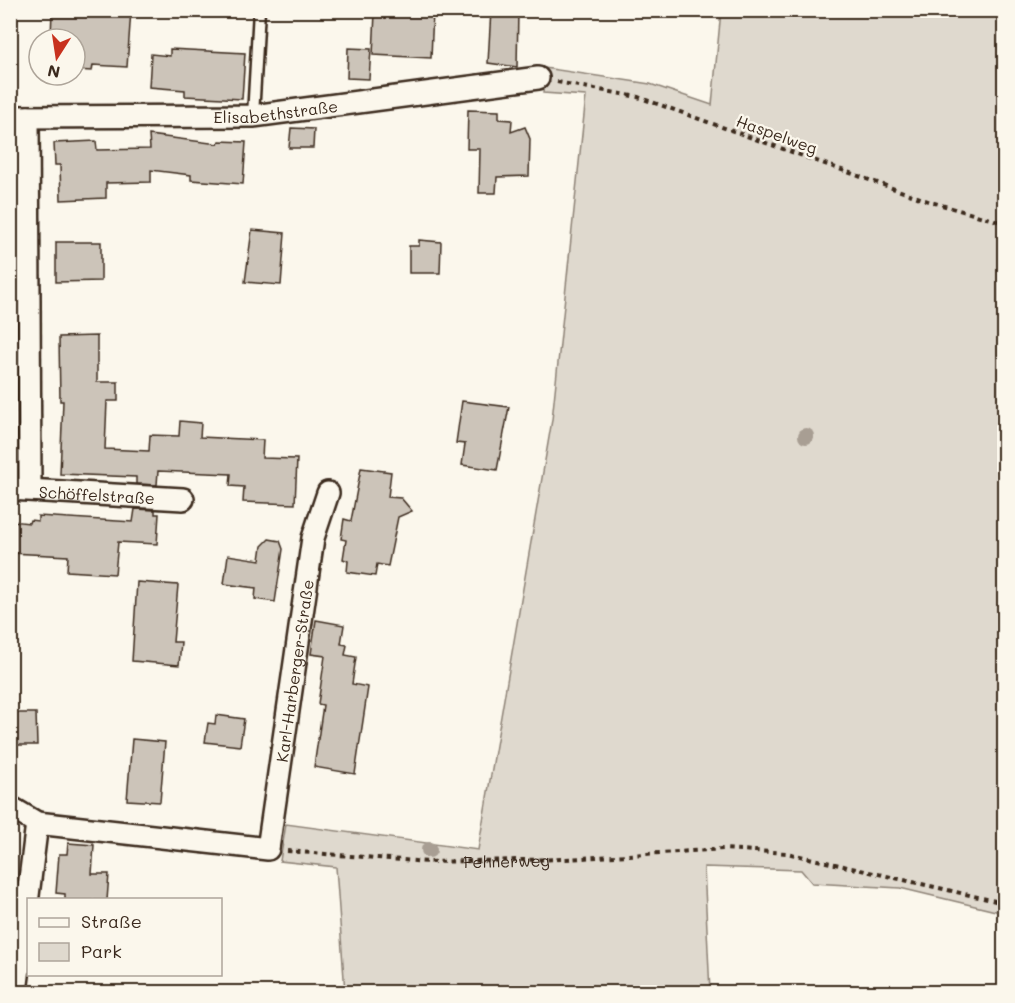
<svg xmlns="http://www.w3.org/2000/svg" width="1015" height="1003" viewBox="0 0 1015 1003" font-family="Mali,sans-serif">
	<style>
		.green { fill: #dfd9ce; stroke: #8d8276; stroke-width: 1.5 }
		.building { fill: #ccc4b9; stroke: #3b2a1e; stroke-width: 1.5 }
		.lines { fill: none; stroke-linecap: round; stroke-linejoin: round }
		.service-casing { stroke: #3b2a1e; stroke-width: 15 }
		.minor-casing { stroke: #3b2a1e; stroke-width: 26 }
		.path { stroke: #3b2a1e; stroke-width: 4; stroke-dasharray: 4.5 4.5; stroke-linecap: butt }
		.service { stroke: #fbf7ec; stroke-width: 10 }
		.minor { stroke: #fbf7ec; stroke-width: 21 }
		.tree { fill: #a89e93 }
		.labels { text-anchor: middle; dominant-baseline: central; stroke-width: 4.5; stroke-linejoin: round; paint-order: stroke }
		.street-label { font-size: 16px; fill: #3b2a1e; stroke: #fbf7ec }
	</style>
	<rect width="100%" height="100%" fill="#fbf7ec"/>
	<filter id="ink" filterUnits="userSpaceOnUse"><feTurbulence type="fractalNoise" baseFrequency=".0167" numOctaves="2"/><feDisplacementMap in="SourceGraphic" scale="12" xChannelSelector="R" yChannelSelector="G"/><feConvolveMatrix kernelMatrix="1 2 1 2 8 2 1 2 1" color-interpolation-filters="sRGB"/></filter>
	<g filter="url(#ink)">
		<!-- green -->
		<path class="green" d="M 721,11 L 1004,11 L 1004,913 L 900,888 L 812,883 L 801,870 L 704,867 L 710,992 L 345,992 L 336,867 L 280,861 L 286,824 L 478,850 L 552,420 L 586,96 L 543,93 L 545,68 L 650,84 L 712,105 Z"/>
		<!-- building -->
		<path class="building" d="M 52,10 L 131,10 L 127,67 L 93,65 L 92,71 L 75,70 L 75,39 L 51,39 Z
			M 388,10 L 433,10 L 431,58 L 373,55 L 375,13 L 388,13 Z
			M 491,10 L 518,10 L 517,67 L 488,63 Z
			M 348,48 L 371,49 L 369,79 L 347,78 Z
			M 170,49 L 245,53 L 242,99 L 185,96 L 185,90 L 149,87 L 151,54 L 170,56 Z
			M 468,110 L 499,111 L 499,119 L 512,120 L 511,132 L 525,127 L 530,139 L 529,176 L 497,177 L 496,193 L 479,193 L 480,149 L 467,149 Z
			M 291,128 L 314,129 L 313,148 L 289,148 Z
			M 149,135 L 218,144 L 219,141 L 246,142 L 243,184 L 191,180 L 191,175 L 151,170 L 151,182 L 106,183 L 106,198 L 61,200 L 60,165 L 55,165 L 54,143 L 96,141 L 97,150 L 150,149 Z
			M 252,230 L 285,233 L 281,285 L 245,282 Z
			M 419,240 L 441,242 L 440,273 L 409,273 L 409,246 L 419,246 Z
			M 56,242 L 101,242 L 101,281 L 56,282 Z
			M 97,336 L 97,382 L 118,382 L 118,401 L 107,401 L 105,449 L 149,451 L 150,435 L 179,436 L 180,421 L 201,423 L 200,437 L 263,440 L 262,458 L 297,459 L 295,504 L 243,502 L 244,487 L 230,486 L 231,474 L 158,471 L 157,485 L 136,484 L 136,477 L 60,474 L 63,401 L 60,401 L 59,337 Z
			M 462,401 L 509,407 L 497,470 L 462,465 L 465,444 L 456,443 Z
			M 361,468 L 391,472 L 388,497 L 401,498 L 412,511 L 398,517 L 388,566 L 377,564 L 375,576 L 347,572 L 348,561 L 343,559 L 346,540 L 341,539 L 344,519 L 351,521 Z
			M 135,509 L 155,510 L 155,514 L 159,514 L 157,544 L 118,542 L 115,574 L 67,571 L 68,556 L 11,553 L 12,521 L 29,523 L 30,520 L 38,521 L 38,516 L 133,522 Z
			M 269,539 L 280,541 L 283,549 L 275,602 L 255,599 L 256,588 L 224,584 L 228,555 L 260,560 L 262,546 Z
			M 137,582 L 178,585 L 173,642 L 181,642 L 179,665 L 132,661 Z
			M 316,620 L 344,625 L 341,644 L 347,645 L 345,655 L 356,657 L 352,684 L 368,687 L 355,774 L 314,767 L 323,705 L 318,704 L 325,656 L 311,654 Z
			M 10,713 L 36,713 L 37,745 L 10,745 Z
			M 216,715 L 244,719 L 240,746 L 205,742 L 208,723 L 215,724 Z
			M 132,739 L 165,742 L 160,802 L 127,800 Z
			M 68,843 L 94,845 L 92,874 L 109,874 L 107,900 L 65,900 L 65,894 L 56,893 L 59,854 L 67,854 Z"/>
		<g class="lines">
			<defs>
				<path id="service" d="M 253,116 L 259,10"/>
				<g id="minor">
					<path id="s2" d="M 10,117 L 253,116 L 538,78"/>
					<path d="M 28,117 L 30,489"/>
					<path id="s3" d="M 10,489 L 183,499"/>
					<path id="s4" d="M 10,807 L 37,823 L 268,849 L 313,538 L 328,493"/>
					<path d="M 16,992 L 37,823"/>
				</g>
			</defs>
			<!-- service casing -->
			<use href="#service" class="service-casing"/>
			<!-- minor casing -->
			<use href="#minor" class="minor-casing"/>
			<!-- path -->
			<g class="path">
				<path d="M 557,82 L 638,97 L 931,202 L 1004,223"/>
				<path id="s1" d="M 287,851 L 428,862 L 566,859 L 724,849 L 787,853 L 1004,903"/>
			</g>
			<!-- service -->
			<use href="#service" class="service"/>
			<!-- minor -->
			<use href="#minor" class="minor"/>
		</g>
		<!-- trees -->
		<g class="tree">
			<circle cx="806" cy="436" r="8"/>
			<circle cx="429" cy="850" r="8"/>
		</g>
	</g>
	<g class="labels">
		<!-- street labels -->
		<g class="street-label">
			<text stroke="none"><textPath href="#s2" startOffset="266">Elisabethstraße</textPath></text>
			<text transform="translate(777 134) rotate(20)">Haspelweg</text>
			<text stroke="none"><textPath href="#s3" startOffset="87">Schöffelstraße</textPath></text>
			<text stroke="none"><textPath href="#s4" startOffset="444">Karl-Harberger-Straße</textPath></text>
			<text stroke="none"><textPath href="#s1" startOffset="220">Fehnerweg</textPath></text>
		</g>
	</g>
	<!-- margin -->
	<rect width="1015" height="1003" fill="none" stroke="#fbf7ec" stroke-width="36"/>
	<rect x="18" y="18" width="979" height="967" fill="none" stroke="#3b2a1e" stroke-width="2" filter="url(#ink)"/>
	<!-- legend -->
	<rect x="27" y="898" width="195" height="78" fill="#fbf7ec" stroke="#aea59a" stroke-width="1.5"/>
	<rect x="39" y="918" width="30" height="9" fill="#fbf7ec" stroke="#aea59a" stroke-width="1.5"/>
	<text x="81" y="928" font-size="18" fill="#3b2a1e">Straße</text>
	<rect x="39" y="943" width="30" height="18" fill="#dfd9ce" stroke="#aea59a" stroke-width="1.5"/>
	<text x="81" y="958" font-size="18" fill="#3b2a1e">Park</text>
	<!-- north arrow -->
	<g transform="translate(57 57) rotate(192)"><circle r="28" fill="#fbf7ec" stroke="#aea59a" stroke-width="1.5"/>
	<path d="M0-4.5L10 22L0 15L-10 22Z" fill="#c8321e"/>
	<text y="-9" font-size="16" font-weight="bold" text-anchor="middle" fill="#3b2a1e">N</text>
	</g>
</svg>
